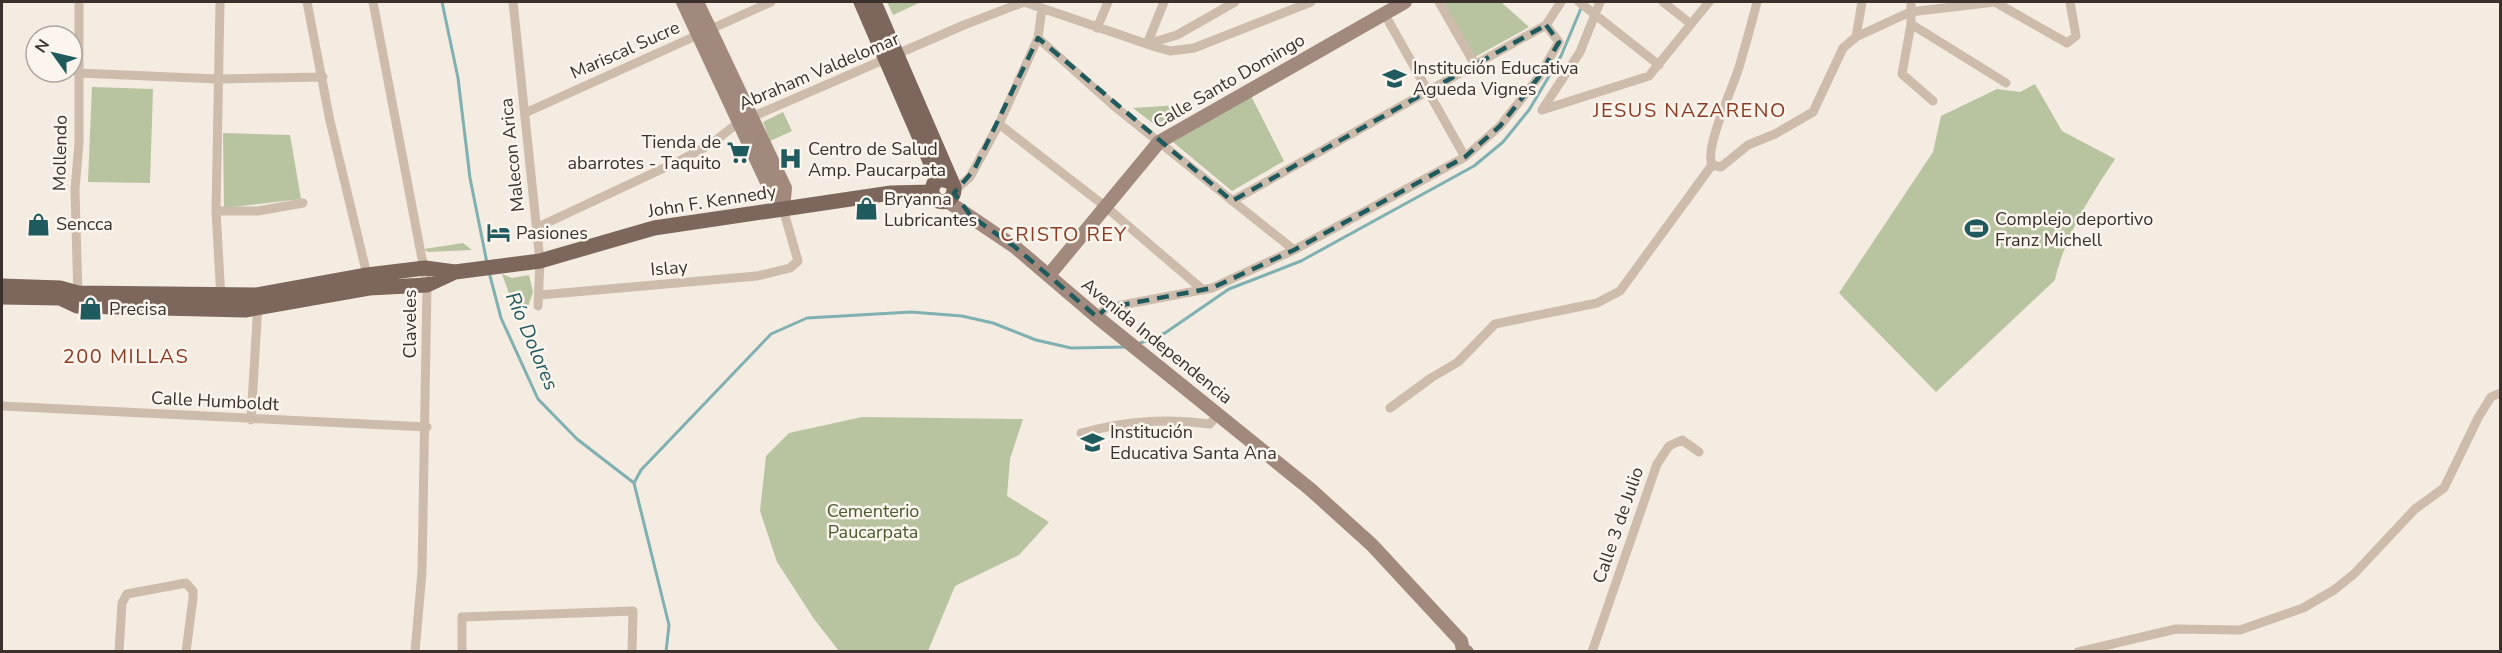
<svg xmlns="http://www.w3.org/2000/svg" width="2502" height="653" viewBox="0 0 2502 653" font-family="'Nunito Sans',sans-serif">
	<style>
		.green { fill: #b8c4a0 }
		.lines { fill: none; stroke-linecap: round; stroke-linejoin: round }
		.stream { stroke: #7fb0b2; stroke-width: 3 }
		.street { stroke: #cdbbac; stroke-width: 9 }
		.secondary { stroke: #a18a7d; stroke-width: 14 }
		.primary { stroke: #7d675c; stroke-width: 15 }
		.marked { fill: none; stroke: #1f5a5e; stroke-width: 4.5; stroke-dasharray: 12 8; stroke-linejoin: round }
		.labels { text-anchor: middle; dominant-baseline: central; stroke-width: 5; stroke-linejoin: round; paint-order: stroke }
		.street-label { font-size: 18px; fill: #3b302b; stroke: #fbf5ee }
		.poi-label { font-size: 18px; fill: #3b302b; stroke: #fbf5ee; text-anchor: start }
		.park-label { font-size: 18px; fill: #4a5a2e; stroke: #fbf5ee }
		.neighbourhood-label { font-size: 20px; letter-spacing: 1.5px; fill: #8c3b22; stroke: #fbf5ee }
		.water-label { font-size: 20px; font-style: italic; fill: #1f5a5e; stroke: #fbf5ee }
	</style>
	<rect width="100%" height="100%" fill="#f4ebe1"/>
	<!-- green -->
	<path class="green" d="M 887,2 L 921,2 L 893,15 Z
		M 1443,2 L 1501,2 L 1529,27 L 1475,57 Z
		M 2035,84 L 2062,131 L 2115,159 C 2090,197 2065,235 2055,280 L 1936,392 L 1839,293 L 1933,152 L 1941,116 L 1997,89 L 2020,92 Z
		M 92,87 L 153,89 L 150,183 L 88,182 Z
		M 1251,96 L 1284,161 L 1232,191 L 1173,142 Z
		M 1194,104 L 1155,125 L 1133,108 Z
		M 783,112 L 792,131 L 770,141 L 763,122 Z
		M 223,133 L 290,135 L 301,199 L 224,208 Z
		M 463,243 L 472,250 L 428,252 L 424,249 Z
		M 502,274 L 512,278 L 529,275 L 533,292 L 528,307 L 513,305 Z
		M 862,417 L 1023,419 L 1010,459 L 1007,496 L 1049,522 L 1019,555 L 955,586 L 928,651 L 839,651 L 814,619 L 777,562 L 760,511 L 766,456 L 789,433 Z"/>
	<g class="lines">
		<!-- stream -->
		<path class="stream" d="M 442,2 L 458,78 L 470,178 L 487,263
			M 489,272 L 501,318 L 538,399 L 577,439 L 634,483 L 669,625 L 666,652
			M 1138,344 L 1165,333 L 1229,289 L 1301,261 L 1474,166 L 1503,142 L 1529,110 L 1561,56 L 1582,6
			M 634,483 L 641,470 L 771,334 L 807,318 L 911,312 L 962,316 L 993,323 L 1036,340 L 1071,348 L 1128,347"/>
		<!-- street -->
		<path class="street" d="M 220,2 L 216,211 L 221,299
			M 307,2 L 330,121 L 368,279
			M 373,2 L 427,285 L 422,572 L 415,652
			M 513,2 L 540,261 L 538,306
			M 1024,2 L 1147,44 L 1177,35 L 1235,2
			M 1439,2 L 1474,63
			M 1579,2 L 1659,65
			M 1663,2 L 1691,24
			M 1911,2 L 1911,24 L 1902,74 L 1933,101
			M 1995,2 L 2067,43 L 2076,36 L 2070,2
			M 1384,13 L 1465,157
			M 1911,24 L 2006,83
			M 1097,28 L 1108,2
			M 1856,37 L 1862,2
			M 1038,38 L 1114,106 L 1294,250
			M 1147,44 L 1164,2
			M 1149,45 L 1170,51 L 1194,48 L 1311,2
			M 78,73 L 218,79 L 323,77
			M 1542,110 L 1649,76 L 1709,2
			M 1542,110 L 1580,52 L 1600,2
			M 525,113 L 771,2
			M 999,124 L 1106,207 L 1203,290
			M 1712,165 L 1721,167 L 1748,145 L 1775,134 L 1813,112 L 1843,48 L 1856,37 L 1910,12 L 1995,2
			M 1712,165 C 1704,147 1734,86 1740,64 C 1746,43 1752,22 1757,2
			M 955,190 L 970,177 L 999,124 L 1038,38 L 1042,8
			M 1232,201 L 1546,25 L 1561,2
			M 216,211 L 258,211 L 303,203
			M 536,228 L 681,160 L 711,144 L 738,123 L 964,25 L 1024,2
			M 540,295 L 757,276 L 790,268 L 798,261 L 783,209
			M 78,298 L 75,189 L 79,143 L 79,2
			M 1097,317 L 1106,308 L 1212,288 L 1294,250 L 1465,157 L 1500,126 L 1538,78 L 1559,42 L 1546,25
			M 2,406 L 427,427
			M 1390,408 L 1431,378 L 1458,362 L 1495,324 L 1597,303 L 1620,291 L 1712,165
			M 251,420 L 258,303
			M 1081,433 C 1126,421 1165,418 1210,424 L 1219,413
			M 119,652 L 122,603 L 127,594 L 186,583 L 193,591 L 193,598 L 186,652
			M 462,652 L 462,617 L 633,611 L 632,652
			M 1592,652 L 1657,464 L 1669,446 L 1682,440 L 1699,452
			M 2078,652 L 2176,629 L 2240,630 L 2303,608 L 2334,590 L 2354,574 L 2415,509 L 2444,488 L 2478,418 L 2491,397 L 2500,393"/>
		<!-- secondary -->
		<path class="secondary" d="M 683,2 L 772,193 L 783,209
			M 697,2 L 785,188 L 783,209
			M 947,201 L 1015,247 L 1097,317 L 1310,489 L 1372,545 L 1461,641 L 1463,650 L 1467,652
			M 1049,275 L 1159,142 L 1405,2"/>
		<!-- primary -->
		<path class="primary" d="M 861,2 L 938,180
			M 874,2 L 954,187 C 955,198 946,205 936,200 L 931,192 L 934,183 L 941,179 L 951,182
			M 2,286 L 60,288 L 78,293 L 257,295 L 367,275 L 425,268 L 455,272
			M 2,297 L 60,298 L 77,306 L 245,310 L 369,288 L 427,285 L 455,272 L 540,261 L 654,228 L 891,193 L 931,192"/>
	</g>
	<!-- marked area -->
	<path class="marked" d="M 1546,25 L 1559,42 L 1538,78 L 1500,126 L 1465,157 L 1294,250 L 1212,288 L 1106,308 L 1097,317 L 1015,247 L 971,216 L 954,193 L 974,170 L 1038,38 L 1232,201 Z"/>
	<!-- icons -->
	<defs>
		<symbol id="school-bare" viewBox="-9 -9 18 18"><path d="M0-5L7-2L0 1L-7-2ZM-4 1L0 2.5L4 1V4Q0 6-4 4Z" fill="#1f5a5e" stroke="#fbf5ee" stroke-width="2.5" paint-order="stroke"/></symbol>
		<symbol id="supermarket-bare" viewBox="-9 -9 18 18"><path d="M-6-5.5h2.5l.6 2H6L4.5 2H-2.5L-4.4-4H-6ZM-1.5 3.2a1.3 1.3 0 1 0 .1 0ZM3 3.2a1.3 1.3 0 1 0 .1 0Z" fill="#1f5a5e" stroke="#fbf5ee" stroke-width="2.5" paint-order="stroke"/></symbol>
		<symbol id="hospital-bare" viewBox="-9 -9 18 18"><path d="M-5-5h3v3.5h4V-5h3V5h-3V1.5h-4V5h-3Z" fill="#1f5a5e" stroke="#fbf5ee" stroke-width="2.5" paint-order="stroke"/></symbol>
		<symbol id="shop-bare" viewBox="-9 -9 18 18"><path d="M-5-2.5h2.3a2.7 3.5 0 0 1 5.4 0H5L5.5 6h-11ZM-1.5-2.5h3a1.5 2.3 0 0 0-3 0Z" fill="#1f5a5e" stroke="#fbf5ee" stroke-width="2.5" paint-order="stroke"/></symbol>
		<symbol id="stadium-bare" viewBox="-9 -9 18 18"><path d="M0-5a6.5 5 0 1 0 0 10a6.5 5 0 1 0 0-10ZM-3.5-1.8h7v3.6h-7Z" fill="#1f5a5e" stroke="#fbf5ee" stroke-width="2.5" paint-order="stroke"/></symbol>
		<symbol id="hotel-bare" viewBox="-9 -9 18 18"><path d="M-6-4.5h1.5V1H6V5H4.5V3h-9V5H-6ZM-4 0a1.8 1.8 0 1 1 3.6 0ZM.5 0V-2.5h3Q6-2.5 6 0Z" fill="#1f5a5e" stroke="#fbf5ee" stroke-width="2.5" paint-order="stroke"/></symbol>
	</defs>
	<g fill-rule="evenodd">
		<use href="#school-bare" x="1378" y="62" width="33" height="33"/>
		<use href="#supermarket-bare" x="722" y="136" width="33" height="33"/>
		<use href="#hospital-bare" x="774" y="142" width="33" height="33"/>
		<use href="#shop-bare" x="850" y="192" width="33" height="33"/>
		<use href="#shop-bare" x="22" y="208" width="33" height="33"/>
		<use href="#stadium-bare" x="1960" y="212" width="33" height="33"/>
		<use href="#hotel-bare" x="482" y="216" width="33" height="33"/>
		<use href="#shop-bare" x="74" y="292" width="33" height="33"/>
		<use href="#school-bare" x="1076" y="426" width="33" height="33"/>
	</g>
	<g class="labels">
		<!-- street labels -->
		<g class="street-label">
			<text transform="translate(625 50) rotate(-24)">Mariscal Sucre</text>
			<text transform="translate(819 71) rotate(-23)">Abraham Valdelomar</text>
			<text transform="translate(1229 81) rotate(-30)">Calle Santo Domingo</text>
			<text transform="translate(60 153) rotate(-89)">Mollendo</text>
			<text transform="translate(512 155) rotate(-96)">Malecon Arica</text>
			<text transform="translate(712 201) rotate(-9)">John F. Kennedy</text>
			<text transform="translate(669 268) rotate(-5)">Islay</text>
			<text transform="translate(410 324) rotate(-90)">Claveles</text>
			<text transform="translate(1157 341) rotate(39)">Avenida Independencia</text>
			<text transform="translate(215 401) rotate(3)">Calle Humboldt</text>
			<text transform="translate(1618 525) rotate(-71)">Calle 3 de Julio</text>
		</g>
		<!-- poi labels -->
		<g class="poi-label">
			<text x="1413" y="68">Institución Educativa<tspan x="1413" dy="21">Agueda Vignes</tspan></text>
			<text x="721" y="142" text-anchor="end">Tienda de<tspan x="721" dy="21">abarrotes - Taquito</tspan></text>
			<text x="808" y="149">Centro de Salud<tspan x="808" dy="21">Amp. Paucarpata</tspan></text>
			<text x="884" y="199">Bryanna<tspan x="884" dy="21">Lubricantes</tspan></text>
			<text x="1995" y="219">Complejo deportivo<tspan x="1995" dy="21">Franz Michell</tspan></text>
			<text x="56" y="224">Sencca</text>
			<text x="516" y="233">Pasiones</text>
			<text x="109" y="309">Precisa</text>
			<text x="1110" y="432">Institución<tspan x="1110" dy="21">Educativa Santa Ana</tspan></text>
		</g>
		<!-- park labels -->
		<g class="park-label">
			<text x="873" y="511">Cementerio<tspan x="873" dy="21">Paucarpata</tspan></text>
		</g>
		<!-- neighbourhood labels -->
		<g class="neighbourhood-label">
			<text x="1690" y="110">JESUS NAZARENO</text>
			<text x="1064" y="234">CRISTO REY</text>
			<text x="126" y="356">200 MILLAS</text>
		</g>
		<!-- water labels -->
		<g class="water-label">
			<text transform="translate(532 341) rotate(67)">Río Dolores</text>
		</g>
	</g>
	<!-- border -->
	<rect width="2502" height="653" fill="none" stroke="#3b302b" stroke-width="6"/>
	<!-- north arrow -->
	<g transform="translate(54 54) rotate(304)"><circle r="28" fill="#fbf5ee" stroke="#aea6a0" stroke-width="1.5"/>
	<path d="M0-4.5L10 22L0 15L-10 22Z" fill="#1f5a5e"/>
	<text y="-9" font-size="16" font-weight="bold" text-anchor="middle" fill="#3b302b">N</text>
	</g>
</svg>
